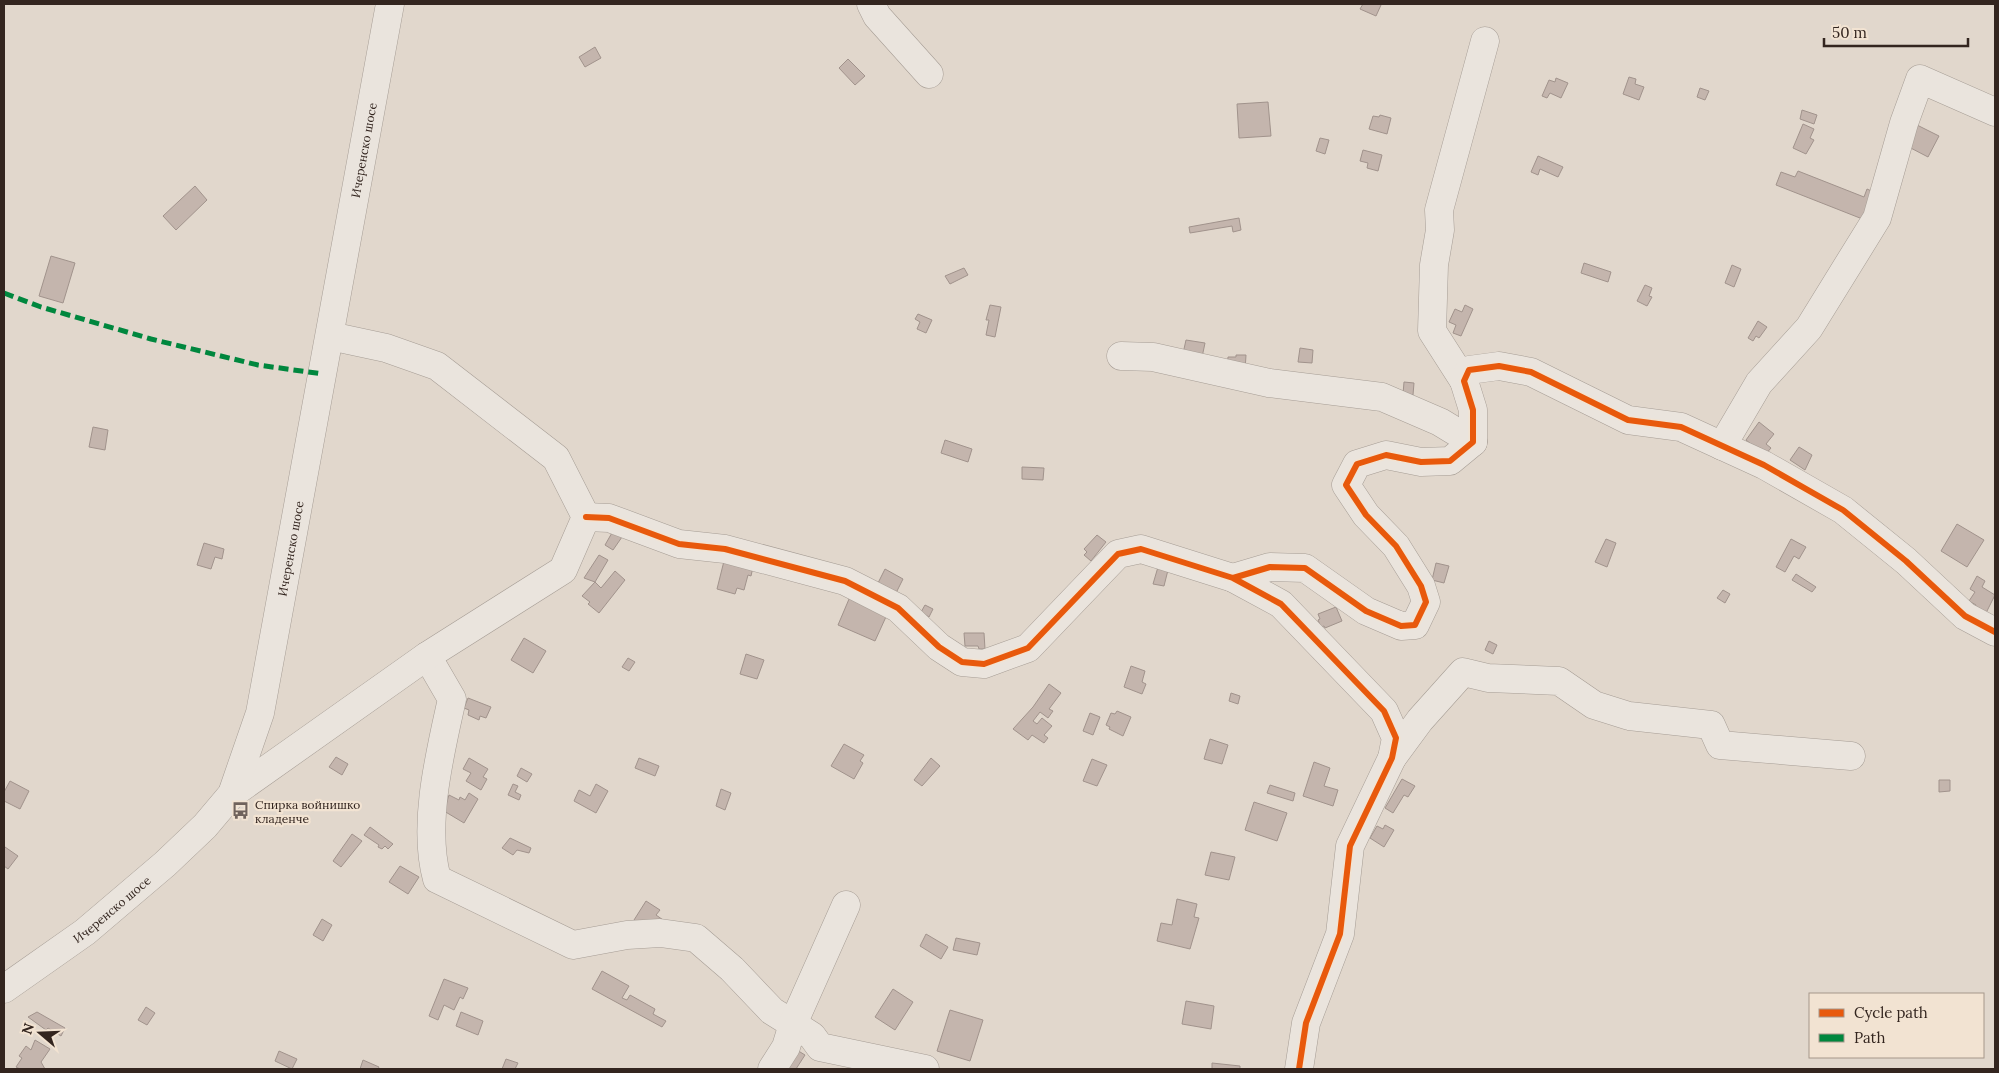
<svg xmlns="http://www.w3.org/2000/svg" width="1999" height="1073" viewBox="0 0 1999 1073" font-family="Lora,serif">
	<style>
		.building { fill: #c4b5ad; stroke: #a1938c }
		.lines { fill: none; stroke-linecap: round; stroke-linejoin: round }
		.minor-casing { stroke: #a69d95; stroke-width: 29 }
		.minor { stroke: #eae4dd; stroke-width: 28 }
		.quiet { stroke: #00873e; stroke-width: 5; stroke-dasharray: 10 5; stroke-linecap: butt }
		.cycleway-casing { stroke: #f2e3d2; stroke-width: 9 }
		.cycleway { stroke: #e8590c; stroke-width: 6 }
		.labels { text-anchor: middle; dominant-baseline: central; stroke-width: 4.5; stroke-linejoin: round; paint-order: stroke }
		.street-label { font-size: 12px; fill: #33251f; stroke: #f2e3d2 }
		.poi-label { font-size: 12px; fill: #33251f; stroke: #f2e3d2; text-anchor: start }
	</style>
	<rect width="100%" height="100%" fill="#e1d7cc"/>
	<!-- building -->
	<path class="building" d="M 1363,4 L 1379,4 L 1381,5 L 1376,16 L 1360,9 Z
		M 595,47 L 601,58 L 585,67 L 579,57 Z
		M 848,59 L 865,76 L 855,85 L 839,68 Z
		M 1629,77 L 1636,79 L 1635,84 L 1644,87 L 1639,100 L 1623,94 Z
		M 1556,78 L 1568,83 L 1561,98 L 1550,93 L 1547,98 L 1542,96 L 1549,80 L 1555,82 Z
		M 1700,88 L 1709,91 L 1705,100 L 1697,97 Z
		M 1268,102 L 1271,136 L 1239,138 L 1237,104 Z
		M 1802,110 L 1817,115 L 1814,124 L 1800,119 Z
		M 1380,115 L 1391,118 L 1387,134 L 1369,129 L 1373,116 L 1379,117 Z
		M 1803,124 L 1814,129 L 1810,138 L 1814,140 L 1806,154 L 1793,148 Z
		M 1915,124 L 1939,136 L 1928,157 L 1905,145 Z
		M 1320,138 L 1329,140 L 1325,154 L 1316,151 Z
		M 1363,150 L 1382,155 L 1378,171 L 1367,168 L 1368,163 L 1360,161 Z
		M 1538,156 L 1563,167 L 1558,177 L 1540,169 L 1538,175 L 1531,172 Z
		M 1798,171 L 1864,197 L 1867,189 L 1876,193 L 1865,220 L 1776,185 L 1781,172 L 1795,177 Z
		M 195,186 L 207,200 L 176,230 L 163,216 Z
		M 1239,218 L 1241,230 L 1233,232 L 1232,226 L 1190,233 L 1189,227 Z
		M 51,256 L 75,263 L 63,303 L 39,296 Z
		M 1584,263 L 1611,272 L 1608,282 L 1581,273 Z
		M 1732,265 L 1741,269 L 1734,287 L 1725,283 Z
		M 964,268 L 968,275 L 950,284 L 945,276 Z
		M 1645,285 L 1652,288 L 1649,296 L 1652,297 L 1647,306 L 1637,301 Z
		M 990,305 L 1001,307 L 995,337 L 986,335 L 989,320 L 986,320 Z
		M 1465,305 L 1473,309 L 1461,336 L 1453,333 L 1456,325 L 1449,322 L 1455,309 L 1462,312 Z
		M 918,314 L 932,320 L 926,333 L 917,329 L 920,322 L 915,319 Z
		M 1758,321 L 1767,327 L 1759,338 L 1756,336 L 1753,341 L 1748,338 Z
		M 1186,340 L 1205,343 L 1201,362 L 1182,358 Z
		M 1300,348 L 1313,350 L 1312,363 L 1298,362 Z
		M 1236,355 L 1246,355 L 1245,371 L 1227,370 L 1228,357 L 1236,357 Z
		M 1404,382 L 1414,383 L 1413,395 L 1403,394 Z
		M 1759,422 L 1774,434 L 1766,444 L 1771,448 L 1765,455 L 1746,440 Z
		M 93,427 L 108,430 L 105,450 L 89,447 Z
		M 945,440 L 972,449 L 968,462 L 941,453 Z
		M 1799,447 L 1812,455 L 1805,470 L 1790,460 Z
		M 1022,467 L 1044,468 L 1043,480 L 1022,479 Z
		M 1957,524 L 1984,540 L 1967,567 L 1941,551 Z
		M 613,531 L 622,537 L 613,550 L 605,545 Z
		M 1097,535 L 1106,542 L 1091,561 L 1084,555 L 1087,552 L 1084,549 Z
		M 1606,539 L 1616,543 L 1607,567 L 1595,562 Z
		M 1791,539 L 1806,547 L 1799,559 L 1794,556 L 1785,572 L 1776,567 Z
		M 204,543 L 224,549 L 222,559 L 215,557 L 211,569 L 197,565 Z
		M 599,555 L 608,560 L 595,582 L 584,578 Z
		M 724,561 L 753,567 L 751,576 L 748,575 L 744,590 L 737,588 L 735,594 L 717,589 Z
		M 1436,563 L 1449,566 L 1444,583 L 1432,580 Z
		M 1158,567 L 1168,570 L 1164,586 L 1153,584 Z
		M 885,569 L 903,579 L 895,595 L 877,585 Z
		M 615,571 L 625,580 L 599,613 L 588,604 L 590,602 L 582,596 L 595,582 L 601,588 Z
		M 1796,574 L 1816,587 L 1812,592 L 1792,580 Z
		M 1977,576 L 1985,581 L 1982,587 L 1995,595 L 1984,617 L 1973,611 L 1976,605 L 1969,601 L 1975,592 L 1970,589 Z
		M 1723,590 L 1730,594 L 1725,603 L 1717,598 Z
		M 852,592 L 890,608 L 875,641 L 838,625 Z
		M 925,605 L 933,609 L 929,617 L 921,612 Z
		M 1336,607 L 1342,621 L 1325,628 L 1324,626 L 1321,627 L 1318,620 L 1320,619 L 1318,614 Z
		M 964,633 L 984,633 L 985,649 L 979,649 L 978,646 L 965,646 Z
		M 524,638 L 546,651 L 533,673 L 511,660 Z
		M 1489,641 L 1497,645 L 1493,654 L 1485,650 Z
		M 746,654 L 764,660 L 757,679 L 740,674 Z
		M 628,658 L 635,662 L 629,671 L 622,667 Z
		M 1131,666 L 1145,671 L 1142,682 L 1146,684 L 1142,694 L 1124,687 Z
		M 1049,684 L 1061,693 L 1049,709 L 1053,711 L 1048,718 L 1040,712 L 1033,721 L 1037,724 L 1042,718 L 1052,726 L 1044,735 L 1048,738 L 1044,743 L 1032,735 L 1028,740 L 1013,729 L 1033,707 Z
		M 1231,693 L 1240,696 L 1238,704 L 1229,701 Z
		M 468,698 L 491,707 L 486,718 L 480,716 L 479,720 L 468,715 L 469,710 L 464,708 Z
		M 1117,711 L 1131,717 L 1123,736 L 1109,729 L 1110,727 L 1106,725 L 1111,713 L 1115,714 Z
		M 1090,713 L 1100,717 L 1093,735 L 1083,731 Z
		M 1210,739 L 1228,745 L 1222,764 L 1204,759 Z
		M 844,744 L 864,755 L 860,761 L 863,763 L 854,779 L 831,766 Z
		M 336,757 L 348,764 L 342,775 L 329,767 Z
		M 469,758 L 488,769 L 483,777 L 487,779 L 481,790 L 466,781 L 471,773 L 463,769 Z
		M 639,758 L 659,766 L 655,776 L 635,768 Z
		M 931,758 L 940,766 L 922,786 L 914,780 Z
		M 1092,759 L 1107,765 L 1097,786 L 1083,781 Z
		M 1314,762 L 1330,768 L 1324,786 L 1338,790 L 1333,806 L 1303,796 Z
		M 521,768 L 532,774 L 527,782 L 517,776 Z
		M 1402,779 L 1415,786 L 1408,797 L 1404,795 L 1393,813 L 1385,808 Z
		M 1939,780 L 1950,780 L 1950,791 L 1939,792 Z
		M 10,781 L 29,791 L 20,809 L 4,801 L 4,792 Z
		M 513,784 L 518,786 L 515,792 L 521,795 L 519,800 L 508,795 Z
		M 596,784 L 608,791 L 596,813 L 574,801 L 579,790 L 590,796 Z
		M 1270,785 L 1295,793 L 1293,801 L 1267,793 Z
		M 721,789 L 731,793 L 725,810 L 716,806 Z
		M 469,793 L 478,799 L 464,823 L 444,811 L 449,795 L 459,800 L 460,797 L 465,800 Z
		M 1254,802 L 1287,813 L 1277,841 L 1245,830 Z
		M 1385,825 L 1394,830 L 1384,847 L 1370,838 L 1377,826 L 1383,829 Z
		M 370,827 L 393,844 L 388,849 L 385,846 L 382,849 L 378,847 L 379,845 L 364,835 Z
		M 352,834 L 362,841 L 341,867 L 333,861 Z
		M 510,838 L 531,848 L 529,853 L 517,850 L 513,855 L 502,848 Z
		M 5,847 L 18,856 L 8,869 L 4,866 L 4,849 Z
		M 1211,852 L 1235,857 L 1229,880 L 1205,875 Z
		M 400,866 L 419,877 L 408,894 L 389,882 Z
		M 1177,899 L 1197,904 L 1194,917 L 1199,918 L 1190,949 L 1157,941 L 1161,923 L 1172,925 Z
		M 646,901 L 660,910 L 656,915 L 666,922 L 651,931 L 634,920 Z
		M 322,919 L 332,925 L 323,941 L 313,935 Z
		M 926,934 L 948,947 L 941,959 L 920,946 Z
		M 956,938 L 980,943 L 977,955 L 953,950 Z
		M 602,971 L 629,986 L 622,998 L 627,1000 L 630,995 L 655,1009 L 653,1014 L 666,1021 L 662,1027 L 592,989 Z
		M 444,979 L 468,988 L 463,999 L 460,997 L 454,1010 L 444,1005 L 438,1020 L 429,1016 Z
		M 893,989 L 913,1002 L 895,1030 L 875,1017 Z
		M 1186,1001 L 1214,1006 L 1211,1029 L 1182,1024 Z
		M 146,1007 L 155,1013 L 147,1025 L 138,1020 Z
		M 950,1010 L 983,1020 L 970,1061 L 937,1051 Z
		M 37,1012 L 65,1028 L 61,1036 L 48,1028 L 46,1030 L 28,1017 Z
		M 461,1012 L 483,1021 L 478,1035 L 456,1026 Z
		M 35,1040 L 50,1049 L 41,1062 L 45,1069 L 20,1069 L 16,1067 L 22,1058 L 19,1056 L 26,1046 L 31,1050 Z
		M 792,1047 L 805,1055 L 796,1069 L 779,1069 Z
		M 279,1051 L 297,1059 L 292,1069 L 275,1061 Z
		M 506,1059 L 518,1063 L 515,1069 L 502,1069 Z
		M 363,1060 L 379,1067 L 378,1069 L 360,1069 Z
		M 1212,1063 L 1240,1066 L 1240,1069 L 1212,1069 Z"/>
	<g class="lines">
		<defs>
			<g id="minor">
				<path d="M 871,4 L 877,16 L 929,74"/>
				<path d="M 1121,356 L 1153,357 L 1269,383 L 1382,397 L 1440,422 L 1473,442"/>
				<path d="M 1464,381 L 1432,331 L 1434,265 L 1440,230 L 1439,210 L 1485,41"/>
				<path d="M 1722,446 L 1759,383 L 1809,328 L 1877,218 L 1904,123 L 1920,79 L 1995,112"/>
				<path d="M 586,517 L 609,518 L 679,544 L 725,549 L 845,581 L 898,608 L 939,647 L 962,662 L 984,664 L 1028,648 L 1118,554 L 1141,549 L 1233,578 L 1281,604 L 1384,711 L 1396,738 L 1392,758 L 1350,846 L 1340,934 L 1306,1023 L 1299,1069"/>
				<path d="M 1233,578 L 1270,567 L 1305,568 L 1366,611 L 1401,626 L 1415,625 L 1426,602 L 1421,586 L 1396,546 L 1366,515 L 1346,485 L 1357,464 L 1386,455 L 1421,462 L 1450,461 L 1473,442 L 1473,410 L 1464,381 L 1469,370 L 1499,366 L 1531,372 L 1628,420 L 1681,427 L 1764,465 L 1843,510 L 1906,561 L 1965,616 L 1995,632"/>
				<path d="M 427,656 L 452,699 C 440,753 422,825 437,879 L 573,945 L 627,935 L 660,933 L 696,938 L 732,969 L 772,1011 L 812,1036 L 820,1047 L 925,1069"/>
				<path d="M 1392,758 L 1420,720 L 1463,672 L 1488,678 L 1559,681 L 1594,705 L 1629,716 L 1711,725 L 1720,745 L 1851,756"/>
				<path d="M 232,794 L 427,656 L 563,570 L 586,517 L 556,458 L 437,366 L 386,348 L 330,336"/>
				<path id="s1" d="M 4,989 L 85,932 L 165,864 L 205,826 L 232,794 L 260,713 L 390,4"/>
				<path d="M 772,1069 L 786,1047 L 793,1024 L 846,905"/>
			</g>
		</defs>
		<!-- minor casing -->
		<use href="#minor" class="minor-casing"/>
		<!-- minor -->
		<use href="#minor" class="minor"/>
		<!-- quiet -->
		<path class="quiet" d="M 4,293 L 41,307 L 151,339 L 258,365 L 323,374"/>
		<defs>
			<path id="cycleway" d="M 586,517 L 609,518 L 679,544 L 725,549 L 845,581 L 898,608 L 939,647 L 962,662 L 984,664 L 1028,648 L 1118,554 L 1141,549 L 1233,578 L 1281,604 L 1384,711 L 1396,738 L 1392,758 L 1350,846 L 1340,934 L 1306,1023 L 1299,1069
				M 1233,578 L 1270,567 L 1305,568 L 1366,611 L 1401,626 L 1415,625 L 1426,602 L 1421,586 L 1396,546 L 1366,515 L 1346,485 L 1357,464 L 1386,455 L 1421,462 L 1450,461 L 1473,442 L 1473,410 L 1464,381 L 1469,370 L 1499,366 L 1531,372 L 1628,420 L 1681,427 L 1764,465 L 1843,510 L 1906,561 L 1965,616 L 1995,632"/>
		</defs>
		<!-- cycleway casing -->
		<use href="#cycleway" class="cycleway-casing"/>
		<!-- cycleway -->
		<use href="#cycleway" class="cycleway"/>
	</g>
	<!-- icons -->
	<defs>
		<symbol id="bus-bare" viewBox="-9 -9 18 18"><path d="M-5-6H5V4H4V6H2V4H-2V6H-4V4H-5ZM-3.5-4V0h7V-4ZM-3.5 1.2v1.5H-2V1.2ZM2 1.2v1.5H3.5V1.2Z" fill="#70635c" stroke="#f2e3d2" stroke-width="2.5" paint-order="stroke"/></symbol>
	</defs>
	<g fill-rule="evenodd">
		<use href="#bus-bare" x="228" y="798" width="25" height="25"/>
	</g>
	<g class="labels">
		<!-- street labels -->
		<g class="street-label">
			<text stroke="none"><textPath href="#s1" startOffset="959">Ичеренско шосе</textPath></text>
			<text stroke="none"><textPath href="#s1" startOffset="554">Ичеренско шосе</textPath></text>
			<text stroke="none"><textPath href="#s1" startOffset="134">Ичеренско шосе</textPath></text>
		</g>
		<!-- poi labels -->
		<g class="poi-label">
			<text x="255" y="804">Спирка войнишко<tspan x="255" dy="14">кладенче</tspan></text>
		</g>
	</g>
	<!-- border -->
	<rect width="1999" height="1073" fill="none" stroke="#33251f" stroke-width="10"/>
	<!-- legend -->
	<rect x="1809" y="993" width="175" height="65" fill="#f2e3d2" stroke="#a6978a"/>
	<rect x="1819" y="1009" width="25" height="8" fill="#e8590c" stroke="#a6978a"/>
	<text x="1854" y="1018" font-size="15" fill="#33251f">Cycle path</text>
	<rect x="1819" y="1034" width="25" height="8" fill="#00873e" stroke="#a6978a"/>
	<text x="1854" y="1043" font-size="15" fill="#33251f">Path</text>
	<!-- north arrow -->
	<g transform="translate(40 1033) rotate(289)" stroke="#f2e3d2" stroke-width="4" paint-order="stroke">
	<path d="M0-4L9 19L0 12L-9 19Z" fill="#33251f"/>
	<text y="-8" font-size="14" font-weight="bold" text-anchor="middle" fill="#33251f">N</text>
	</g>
	<!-- scale -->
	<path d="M1824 38v8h144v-8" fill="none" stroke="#33251f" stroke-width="2.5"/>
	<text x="1832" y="38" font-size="15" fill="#33251f" stroke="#f2e3d2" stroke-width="4" paint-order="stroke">50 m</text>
</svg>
